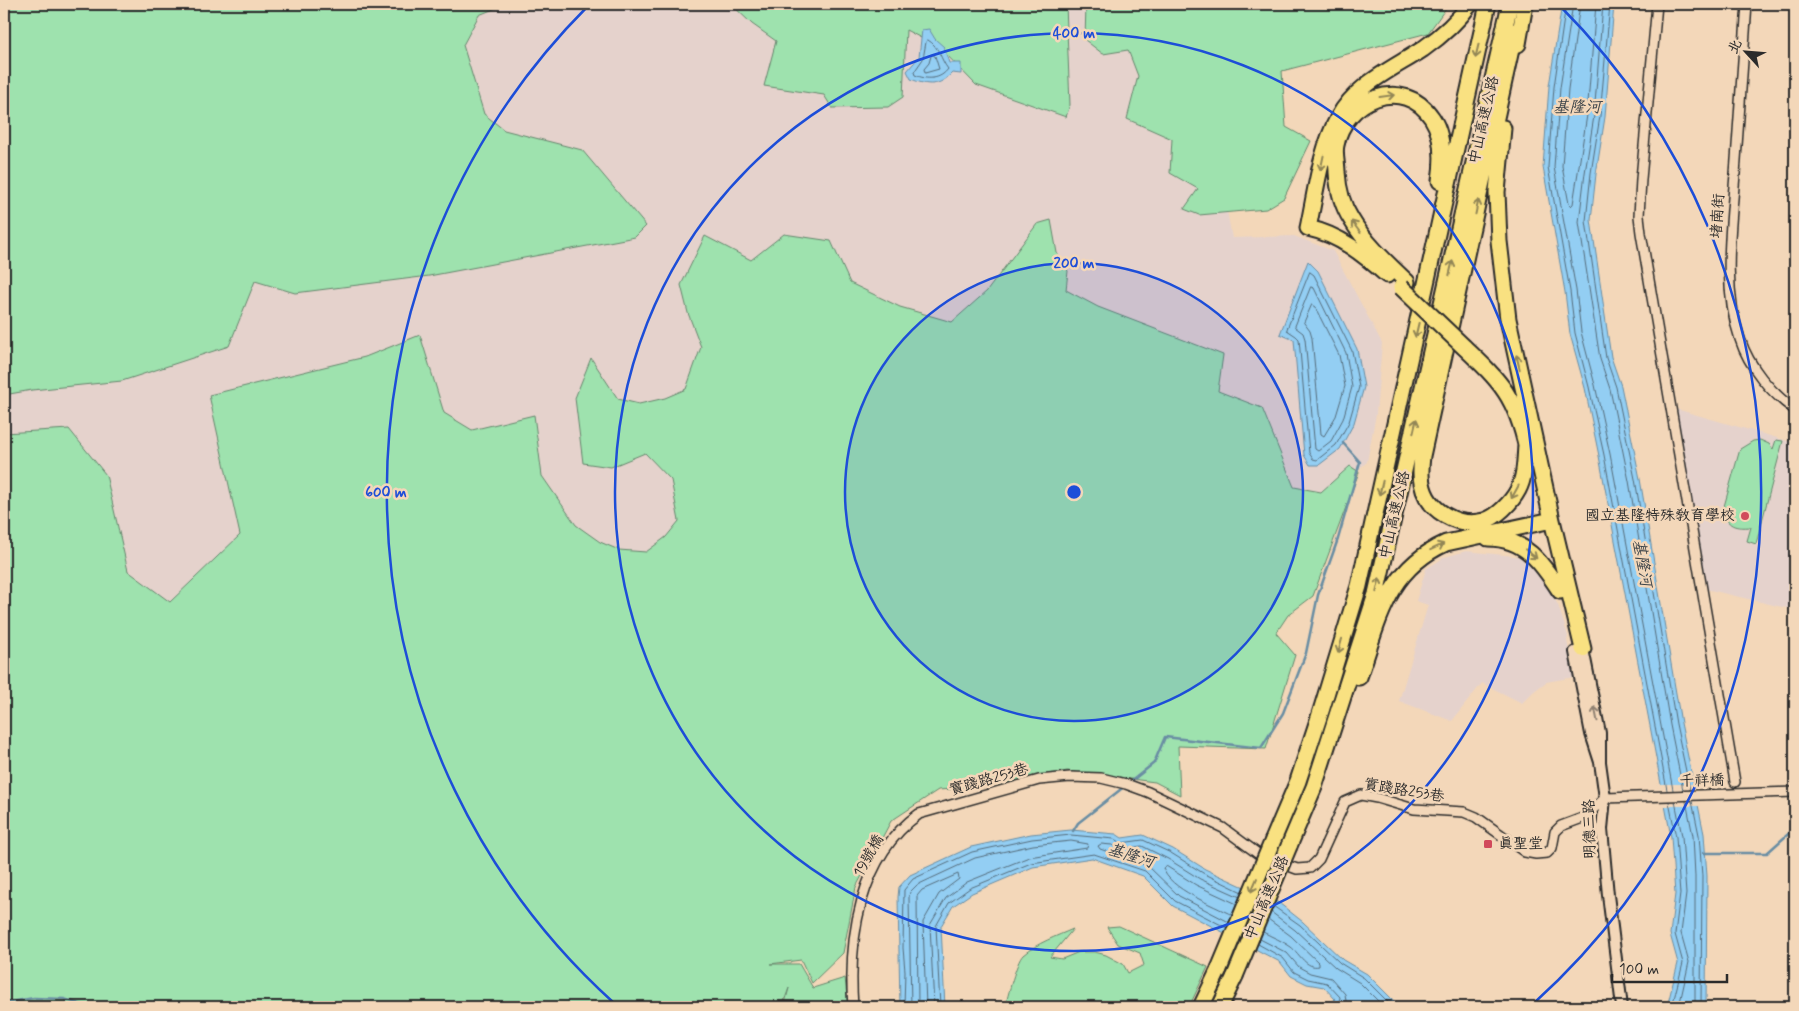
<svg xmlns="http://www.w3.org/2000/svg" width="1799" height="1011" viewBox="0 0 1799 1011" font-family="Mynerve,'LXGW WenKai TC',sans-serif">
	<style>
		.built { fill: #e5d2cc }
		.green { fill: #9ee2ae; stroke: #64866c }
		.water { fill: #93cef3; stroke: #698da3 }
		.pier { fill: #f3d7b9 }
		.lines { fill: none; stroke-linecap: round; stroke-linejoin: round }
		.shore { stroke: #556c7b; stroke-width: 1 }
		.stream { stroke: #698da3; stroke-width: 2.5 }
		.minor-casing { stroke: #2b2b2b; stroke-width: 12 }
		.tertiary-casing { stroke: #2b2b2b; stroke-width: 14 }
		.motorway-casing { stroke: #2b2b2b; stroke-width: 19 }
		.minor { stroke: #f3d7b9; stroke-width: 9 }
		.tertiary { stroke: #f3d7b9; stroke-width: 10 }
		.motorway { stroke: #f9e181; stroke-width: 15 }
		.motorway-bridge-casing { stroke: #2b2b2b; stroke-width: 19; stroke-linecap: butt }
		.motorway-bridge { stroke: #f9e181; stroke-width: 15 }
		.oneway { stroke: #928656 }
		.oneway2 { stroke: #8f8172 }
		.ring { fill: none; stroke: #1d4ed8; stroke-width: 2.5 }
		.poi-dot { fill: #d1495b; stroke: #f3d7b9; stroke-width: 2 }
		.labels { text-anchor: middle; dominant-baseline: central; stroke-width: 5; stroke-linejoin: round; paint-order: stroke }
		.street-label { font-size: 15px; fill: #2b2b2b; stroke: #f3d7b9 }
		.poi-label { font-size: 15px; fill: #2b2b2b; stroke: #f3d7b9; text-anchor: end }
		.water-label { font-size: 16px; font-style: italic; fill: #3b4349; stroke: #f3d7b9 }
		.centre { fill: #1d4ed8; stroke: #f3d7b9; stroke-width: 2.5 }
		.ring-label { font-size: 15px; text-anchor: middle; font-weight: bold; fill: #1d4ed8; stroke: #f3d7b9; stroke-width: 5; stroke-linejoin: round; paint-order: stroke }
	</style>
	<rect width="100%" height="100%" fill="#f3d7b9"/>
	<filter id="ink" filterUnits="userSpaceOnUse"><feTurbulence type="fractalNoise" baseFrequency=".02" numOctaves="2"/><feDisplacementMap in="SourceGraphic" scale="10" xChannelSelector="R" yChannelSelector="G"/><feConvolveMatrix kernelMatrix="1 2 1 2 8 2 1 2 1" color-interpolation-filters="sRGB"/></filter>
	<g filter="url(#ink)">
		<!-- built -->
		<path class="built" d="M 431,4 L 1296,4 L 1208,106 L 1232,238 L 1294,236 L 1333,251 L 1382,343 L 1376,414 L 1367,462 L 1222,588 L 624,603 L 4,642 L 4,322 Z
			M 1676,409 L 1795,443 L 1795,610 L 1706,589 Z
			M 1466,551 L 1523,557 L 1530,561 L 1539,571 L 1558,605 L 1568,636 L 1567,641 L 1575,677 L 1546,682 L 1533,692 L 1522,703 L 1482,683 L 1452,721 L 1399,701 L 1428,605 L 1416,601 L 1426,569 L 1445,557 Z"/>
		<!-- green -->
		<path class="green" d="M 4,4 L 506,4 L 479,15 L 463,45 L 484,114 L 504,130 L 582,150 L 646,226 L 635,237 L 429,276 L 295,293 L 255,281 L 229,346 L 122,381 L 32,390 L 4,395 Z
			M 731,4 L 1066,4 L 1070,105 L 1066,117 L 976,85 L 940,48 L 906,30 L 903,97 L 888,107 L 832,108 L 824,95 L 764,86 L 776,41 L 752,24 Z
			M 1086,4 L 1449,4 L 1428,33 L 1282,71 L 1286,127 L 1311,141 L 1284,198 L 1266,209 L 1199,215 L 1184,209 L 1198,189 L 1170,173 L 1172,139 L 1127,119 L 1138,76 L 1128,50 L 1103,54 L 1085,40 Z
			M 1051,220 L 1057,253 L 1068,271 L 1066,290 L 1098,307 L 1223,355 L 1218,391 L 1262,408 L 1294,487 L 1321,492 L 1350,466 L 1359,472 L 1313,596 L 1288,615 L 1276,633 L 1295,655 L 1266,749 L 1178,746 L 1180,795 L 1155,782 L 1067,771 L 982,787 L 938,790 L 891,821 L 856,887 L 843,953 L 812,983 L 801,960 L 770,964 L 799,964 L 813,988 L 845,978 L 848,1007 L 784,1007 L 789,988 L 782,1007 L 4,1007 L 4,433 L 69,429 L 106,475 L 128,571 L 170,602 L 240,535 L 209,395 L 365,357 L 420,335 L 444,413 L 472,430 L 534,415 L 542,476 L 576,525 L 600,542 L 619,550 L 646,552 L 666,537 L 679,521 L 671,480 L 645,453 L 611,467 L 583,463 L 575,398 L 591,358 L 618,399 L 639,404 L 665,398 L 686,389 L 701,347 L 688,313 L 681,285 L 705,236 L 751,260 L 784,234 L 831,241 L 850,283 L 900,307 L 952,322 L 987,291 L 1037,224 Z
			M 1760,440 L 1769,444 L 1773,449 L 1776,440 L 1783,441 L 1756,544 L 1747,541 L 1751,527 C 1735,528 1727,527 1723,510 L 1740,449 L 1753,441 Z
			M 1119,926 L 1208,967 L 1189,1007 L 1005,1007 C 1008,996 1016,962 1023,955 C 1037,943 1057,936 1073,929 L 1050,957 L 1062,959 L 1079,952 L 1095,952 L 1106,955 L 1123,964 L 1128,973 L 1144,965 L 1140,953 L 1118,944 L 1107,927 Z"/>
		<!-- water -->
		<path class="water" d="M 1562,4 L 1614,4 L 1605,117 L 1596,174 L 1591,220 L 1611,357 L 1621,386 L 1640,479 L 1681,723 L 1704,834 L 1707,876 L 1706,1007 L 1667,1007 L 1678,963 L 1670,934 L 1675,894 L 1671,837 L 1599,456 L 1585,388 L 1570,334 L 1565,292 L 1543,167 L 1549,86 Z
			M 929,29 L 935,39 L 944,47 L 949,63 L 961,63 L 961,74 L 952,73 C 939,87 928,86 911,79 L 907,71 L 919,57 L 922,30 Z
			M 1308,261 L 1318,271 L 1357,349 L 1364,387 L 1354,423 L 1340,449 L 1319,465 L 1310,465 L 1304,455 L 1294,340 L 1280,334 Z
			M 1071,830 L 1116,834 L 1122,838 L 1143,835 L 1173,849 L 1205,869 L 1279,903 L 1303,922 L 1343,960 L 1367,974 L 1400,1007 L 1327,1007 L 1335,999 L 1324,987 L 1307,984 L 1291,976 L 1280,962 L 1173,906 L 1143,876 L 1092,858 L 1033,867 L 972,893 L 953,906 L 941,926 L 945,1007 L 900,1007 L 898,897 L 899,887 L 910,875 L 971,847 L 1031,834 Z"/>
		<!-- pier -->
		<path class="pier" d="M 1658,784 L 1696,784 L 1701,806 L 1662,806 Z"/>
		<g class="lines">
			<!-- shore -->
			<path class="shore" d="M 1566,4 L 1554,87 L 1548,167 L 1570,291 L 1575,333 L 1589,387 L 1604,455 L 1667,790
				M 1573,4 L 1560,88 L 1554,167 L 1576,290 L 1581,332 L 1595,385 L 1610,454 L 1673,790
				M 1580,4 L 1568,89 L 1562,166 L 1569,204 L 1571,206 L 1573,204 L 1587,115 L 1596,4
				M 1603,4 L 1594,116 L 1585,173 L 1579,222 L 1600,359 L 1610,389 L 1629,481 L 1670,725 L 1683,790
				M 1610,4 L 1600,116 L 1591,173 L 1586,221 L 1606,358 L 1616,387 L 1635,479 L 1676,724 L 1690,790
				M 928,40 C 940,47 940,59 948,69 C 940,80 927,80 915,75 L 914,72 L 923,59 L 926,42 Z
				M 933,55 L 935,56 L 939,69 L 925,73 L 924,69 L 929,63 L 931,56 Z
				M 1310,272 L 1314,275 L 1352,351 L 1359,387 L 1349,422 L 1336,445 L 1317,460 L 1313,459 L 1309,453 L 1299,339 L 1296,336 L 1287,330 Z
				M 1311,287 L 1314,288 L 1346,353 L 1352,387 L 1343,419 L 1331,441 L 1318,451 L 1315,449 L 1305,339 L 1303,333 L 1295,327 Z
				M 1312,305 L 1315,307 L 1339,355 L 1345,386 L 1336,416 L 1324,436 L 1321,434 L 1312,338 L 1310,331 L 1304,323 Z
				M 1675,801 L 1682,836 L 1686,894 L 1681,933 L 1689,962 L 1679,1007
				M 1686,801 L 1693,836 L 1695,876 L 1695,1007
				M 1692,801 L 1699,835 L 1702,876 L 1701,1007
				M 1669,802 L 1676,837 L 1680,894 L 1675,934 L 1683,963 L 1672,1007
				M 1273,906 L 1300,925 L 1340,963 L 1364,978 L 1393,1007
				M 1271,912 L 1295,930 L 1336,968 L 1360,983 L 1384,1007
				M 1232,915 C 1213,905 1169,889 1163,868 L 1166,866 L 1196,885 L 1237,904
				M 1229,922 L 1179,896 L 1148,866 L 1100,849 L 1098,846 L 1101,844 L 1112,845 L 1122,849 L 1142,846 L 1168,859 L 1200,879 L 1240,897
				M 1263,932 C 1272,937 1283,941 1291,947 C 1300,954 1306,969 1319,966 L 1319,963 L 1291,936 L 1268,919
				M 1260,939 L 1287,953 L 1299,967 L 1310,973 L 1331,978 L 1345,994 L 1346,1001 L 1343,1007
				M 1258,944 L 1283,958 L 1294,972 L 1308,979 L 1327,983 L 1340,997 L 1339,1002 L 1333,1007
				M 904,1007 L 905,971 L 903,948 L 904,890 L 913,879 L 972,852 L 1032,839 L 1071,835 L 1114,839 L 1121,843 L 1143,840 L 1171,853 L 1203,873 L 1242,892
				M 911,1007 L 909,897 L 910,892 L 917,885 L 975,858 L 1033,845 L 1071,841 L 1088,844 L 1087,848 L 1029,857 L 967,882 L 946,898 L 930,925 L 934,1007
				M 918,1007 L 917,896 L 922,890 L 958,874 L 959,879 L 939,894 L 923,922 L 926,1007
				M 940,1007 L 936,926 L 949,903 L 970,888 L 1031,863 L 1094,854 L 1145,871 L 1175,901 L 1227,928"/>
			<!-- stream -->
			<path class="stream" d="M 1129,783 L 1154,763 L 1165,737 L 1261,748 L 1283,713 L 1306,653 L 1318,595 L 1338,539 L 1360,462 L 1343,443
				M 1073,831 L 1078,823 L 1125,786
				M 1704,853 L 1767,853 L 1795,828
				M 4,1003 L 34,998 L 64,999 L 89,1007"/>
			<defs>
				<path id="minor" d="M 1657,4 L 1641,179 L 1639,216 L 1641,233 L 1735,782
					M 1747,4 C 1743,60 1739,117 1735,174 C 1731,228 1722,286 1740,339 C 1749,367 1771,393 1795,410
					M 853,1007 C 848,939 859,857 919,814 L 1039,780 L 1070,777 L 1101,778 L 1126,784 L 1148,792 L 1223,828 L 1261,856 L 1297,869 L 1310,868 L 1319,859 L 1345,802 L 1361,795 L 1377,798 L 1414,809 L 1464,812 L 1476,817 L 1525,852 L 1536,854 L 1547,853 L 1552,848 L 1555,832 L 1561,826 L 1585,817 L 1605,798 L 1795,792"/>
				<path id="tertiary" d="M 1600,762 L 1591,734 L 1575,652 L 1583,649 L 1600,733 L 1600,762 L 1605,798 L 1602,829 L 1608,895 L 1622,1007"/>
				<path id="motorway" d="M 1515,31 L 1422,456 C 1421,465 1420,475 1422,483 C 1427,511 1458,528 1484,521 C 1497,517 1511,503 1518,490 C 1525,477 1525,460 1526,445
					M 1518,44 L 1525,4
					M 1503,128 L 1497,192 L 1499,241 L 1508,319 L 1552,520 L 1583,649
					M 1387,275 C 1363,254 1340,235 1308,228 C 1316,191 1320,151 1338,118 C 1356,84 1393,69 1423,49 C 1440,37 1458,21 1470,4
					M 1407,282 C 1387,263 1365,243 1351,219 C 1342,205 1338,188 1337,172 C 1337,164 1334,153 1336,145 C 1344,100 1403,74 1432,118 C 1444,136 1443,161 1440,181
					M 1464,347 C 1501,382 1516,397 1527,449
					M 1488,538 C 1525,538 1542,563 1560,591
					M 1359,677 C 1379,621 1386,570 1446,543 L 1552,520
					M 1273,840 L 1298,781 L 1321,711 L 1359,586 L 1488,4
					M 1289,846 L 1314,787 L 1376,594 L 1510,4
					M 1201,1007 L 1219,969
					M 1220,1007 L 1235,976"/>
			</defs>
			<!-- minor casing -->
			<use href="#minor" class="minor-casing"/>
			<!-- tertiary casing -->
			<use href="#tertiary" class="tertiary-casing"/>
			<!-- motorway casing -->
			<use href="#motorway" class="motorway-casing"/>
			<!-- minor -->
			<use href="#minor" class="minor"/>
			<!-- tertiary -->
			<use href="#tertiary" class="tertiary"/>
			<!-- motorway -->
			<use href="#motorway" class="motorway"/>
			<defs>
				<path id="motorway-bridge" d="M 1401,287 L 1464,347
					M 1219,969 L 1273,840
					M 1235,976 L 1289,846"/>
			</defs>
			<!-- motorway-bridge casing -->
			<use href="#motorway-bridge" class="motorway-bridge-casing"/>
			<!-- motorway-bridge -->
			<use href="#motorway-bridge" class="motorway-bridge"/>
		</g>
		<!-- one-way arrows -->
		<defs><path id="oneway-shaft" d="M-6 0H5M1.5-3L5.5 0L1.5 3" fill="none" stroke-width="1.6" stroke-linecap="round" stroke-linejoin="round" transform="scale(1.25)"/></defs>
		<g class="oneway">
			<use href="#oneway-shaft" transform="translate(1477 51) rotate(103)"/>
			<use href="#oneway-shaft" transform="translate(1387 96) rotate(-8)"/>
			<use href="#oneway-shaft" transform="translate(1322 163) rotate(102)"/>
			<use href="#oneway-shaft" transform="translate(1477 207) rotate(-78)"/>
			<use href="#oneway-shaft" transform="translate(1356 227) rotate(-127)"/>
			<use href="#oneway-shaft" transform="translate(1451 268) rotate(-77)"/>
			<use href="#oneway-shaft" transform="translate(1417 330) rotate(103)"/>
			<use href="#oneway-shaft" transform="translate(1518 362) rotate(-103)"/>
			<use href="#oneway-shaft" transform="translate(1415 426) rotate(-77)"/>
			<use href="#oneway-shaft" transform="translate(1381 488) rotate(103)"/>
			<use href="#oneway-shaft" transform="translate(1515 492) rotate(119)"/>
			<use href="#oneway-shaft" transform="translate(1437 547) rotate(-25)"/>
			<use href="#oneway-shaft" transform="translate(1531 554) rotate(38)"/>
			<use href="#oneway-shaft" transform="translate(1378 585) rotate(-77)"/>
			<use href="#oneway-shaft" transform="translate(1340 646) rotate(106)"/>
			<use href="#oneway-shaft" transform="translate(1254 885) rotate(113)"/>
		</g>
		<use class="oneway2" href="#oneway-shaft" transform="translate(1596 714) rotate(-101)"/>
	</g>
	<!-- distance rings -->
	<circle cx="1074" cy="492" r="229" fill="#1d4ed8" fill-opacity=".12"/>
	<g class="ring">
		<circle cx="1074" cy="492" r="229"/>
		<circle cx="1074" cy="492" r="459"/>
		<path d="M614 1003A688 688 0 0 1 588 6M1560 6A688 688 0 0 1 1534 1003"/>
	</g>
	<!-- markers -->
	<g class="poi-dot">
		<circle cx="1745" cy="516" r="5"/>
		<rect x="1483" y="839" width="10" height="10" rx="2.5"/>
	</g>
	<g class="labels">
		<!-- street labels -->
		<g class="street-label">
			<text transform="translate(1484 120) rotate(-77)">中山高速公路</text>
			<text transform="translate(1718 216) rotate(-86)">堵南街</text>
			<text transform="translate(1395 515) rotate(-77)">中山高速公路</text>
			<text transform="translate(989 780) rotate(-16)">實踐路253巷</text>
			<text transform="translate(1702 781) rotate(-1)">千祥橋</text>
			<text transform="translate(1404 791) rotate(9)">實踐路253巷</text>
			<text transform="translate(1590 829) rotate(-91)">明德三路</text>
			<text transform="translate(869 856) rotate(-61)">19號橋</text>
			<text transform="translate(1267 898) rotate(-67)">中山高速公路</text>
		</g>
		<!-- poi labels -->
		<g class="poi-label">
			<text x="1735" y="516">國立基隆特殊教育學校</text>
			<text x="1498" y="844" text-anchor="start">真聖堂</text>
		</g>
		<!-- water labels -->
		<g class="water-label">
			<text x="1577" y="107">基隆河</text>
			<text transform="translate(1642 563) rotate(80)">基隆河</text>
			<text transform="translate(1131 856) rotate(17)">基隆河</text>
		</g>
	</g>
	<circle cx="1074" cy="492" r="8" class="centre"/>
	<g class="ring-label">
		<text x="1074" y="38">400 m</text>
		<text x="1074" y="268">200 m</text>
		<text x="386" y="497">600 m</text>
	</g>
	<!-- margin -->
	<rect width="1799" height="1011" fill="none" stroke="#f3d7b9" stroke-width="20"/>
	<rect x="10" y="10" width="1779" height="991" fill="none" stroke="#2b2b2b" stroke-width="2" filter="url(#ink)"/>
	<!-- north arrow -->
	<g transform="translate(1746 52) rotate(296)" stroke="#f3d7b9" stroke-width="4" paint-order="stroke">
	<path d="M0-4L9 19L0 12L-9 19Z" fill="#2b2b2b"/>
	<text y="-8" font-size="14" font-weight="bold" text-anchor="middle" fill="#2b2b2b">北</text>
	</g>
	<!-- scale -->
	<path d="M1612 974v8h115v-8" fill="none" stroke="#2b2b2b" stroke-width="2.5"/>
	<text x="1619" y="974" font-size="15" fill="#2b2b2b" stroke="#f3d7b9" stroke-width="4" paint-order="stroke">100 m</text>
</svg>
